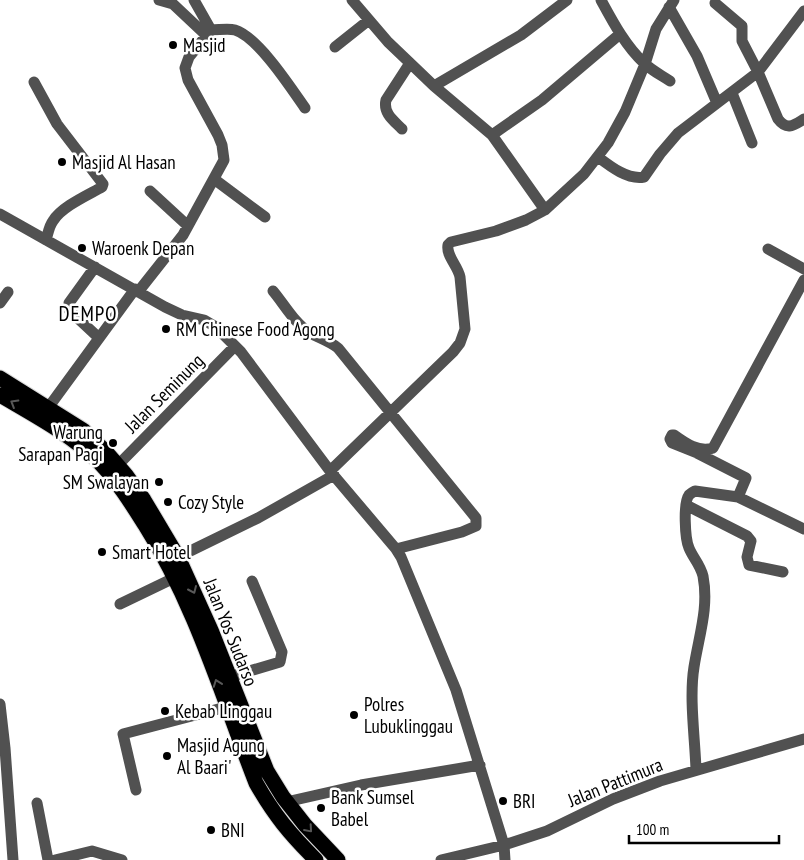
<svg xmlns="http://www.w3.org/2000/svg" width="804" height="860" viewBox="0 0 804 860" font-family="'PT Sans Narrow',sans-serif">
	<style>
		.lines { fill: none; stroke-linecap: round; stroke-linejoin: round }
		.highway-casing { stroke: #dbdbdb; stroke-width: 17 }
		.minor { stroke: #515151; stroke-width: 11 }
		.highway { stroke: #000; stroke-width: 15 }
		.oneway { stroke: #595959 }
		.poi-dot { fill: #000; stroke: #fff; stroke-width: 2 }
		.labels { text-anchor: middle; dominant-baseline: central; stroke-width: 5; stroke-linejoin: round; paint-order: stroke }
		.poi-label { font-size: 19px; fill: #000; stroke: #fff; text-anchor: start }
		.street-label { font-size: 19px; fill: #000; stroke: #fff }
		.quarter-label { font-size: 21px; letter-spacing: 1px; fill: #000; stroke: #fff }
	</style>
	<rect width="100%" height="100%" fill="#fff"/>
	<g class="lines">
		<defs>
			<path id="highway" d="M 0,378 L 83,430 L 107,453 L 126,475 L 144,500 L 178,557 L 211,630 L 267,771 L 283,797 L 305,825 L 338,860
				M 0,395 C 34,415 72,435 100,463 C 118,482 131,503 145,525 C 195,604 222,696 256,783 C 274,815 290,834 316,860"/>
		</defs>
		<!-- highway casing -->
		<use href="#highway" class="highway-casing"/>
		<!-- minor -->
		<path class="minor" d="M 159,0 L 173,4 L 207,36
			M 194,0 L 211,30
			M 352,0 L 388,42 L 410,63 L 434,86 L 492,135 L 545,210
			M 601,0 C 613,22 625,45 644,63 C 651,70 661,75 670,81
			M 715,3 L 742,26 L 742,41 L 758,72 L 778,119 C 787,131 794,125 804,119
			M 669,7 L 697,56 L 717,103
			M 211,30 C 219,30 228,28 235,30 C 258,37 291,88 305,108
			M 335,47 L 369,20
			M 34,82 L 57,124 L 103,184 L 102,187 C 88,195 61,207 53,221 C 49,226 48,234 46,240
			M 434,86 L 521,35 L 567,0
			M 732,93 L 752,143
			M 402,129 C 393,120 383,113 386,100 L 410,63
			M 492,135 L 542,100 L 620,34
			M 598,157 C 611,167 628,180 644,177 L 660,154 L 678,133 L 758,72 L 804,11
			M 214,179 L 265,217
			M 150,191 L 188,226
			M 0,214 L 165,307 L 182,315 L 204,320 L 216,327 L 241,352 L 330,471 L 396,549 L 401,557 L 456,690 L 504,845 L 505,860
			M 768,249 L 804,269
			M 95,267 L 69,303 L 69,310 L 99,338
			M 273,291 C 284,304 295,324 310,333 C 319,338 329,341 338,348 L 476,518 L 476,526 L 462,532 L 396,549
			M 138,292 L 183,235 L 224,160 L 222,145 L 218,135 L 188,80 L 185,68 L 189,57 L 211,30
			M 0,303 L 8,292
			M 48,408 L 135,289
			M 118,465 L 235,346
			M 330,471 L 453,352 L 460,343 L 465,329 L 460,277 C 458,266 446,256 448,245 L 451,242 L 496,231 L 526,220 L 545,210 L 584,174 L 608,143 L 625,112 L 645,64 L 656,29 L 674,0
			M 738,497 L 746,478 L 697,453 L 672,443 L 670,439 L 672,435 L 674,435 C 685,443 699,453 713,448 L 804,280
			M 686,505 L 747,536 L 751,541 L 747,557 L 749,565 L 783,572
			M 178,557 L 258,518 L 334,475
			M 120,604 L 174,578
			M 229,677 L 280,662 L 282,652 L 252,581
			M 0,704 L 5,748 L 13,860
			M 696,770 C 695,738 689,698 694,667 C 699,635 709,608 703,576 C 700,564 693,558 689,548 C 685,539 683,503 689,495 C 691,493 693,492 695,491 L 738,497 L 804,529
			M 136,790 L 123,734 L 226,707
			M 286,802 L 361,785 L 480,765
			M 37,803 L 48,860
			M 55,860 L 92,851 L 122,860
			M 441,860 L 504,845 L 547,831 L 613,799 L 660,781 L 804,739"/>
		<!-- highway -->
		<use href="#highway" class="highway"/>
	</g>
	<!-- one-way arrows -->
	<defs><path id="oneway-chevron" d="M-2-3.5L2.5 0L-2 3.5" fill="none" stroke-width="1.6" stroke-linecap="round" stroke-linejoin="round" transform="scale(1.25)"/></defs>
	<g class="oneway">
		<use href="#oneway-chevron" transform="translate(14 403) rotate(-149)"/>
		<use href="#oneway-chevron" transform="translate(193 590) rotate(66)"/>
		<use href="#oneway-chevron" transform="translate(217 683) rotate(-110)"/>
		<use href="#oneway-chevron" transform="translate(309 829) rotate(49)"/>
	</g>
	<!-- markers -->
	<g class="poi-dot">
		<circle cx="173" cy="45" r="5"/>
		<circle cx="62" cy="162" r="5"/>
		<circle cx="82" cy="248" r="5"/>
		<circle cx="166" cy="329" r="5"/>
		<circle cx="113" cy="443" r="5"/>
		<circle cx="159" cy="482" r="5"/>
		<circle cx="168" cy="502" r="5"/>
		<circle cx="102" cy="552" r="5"/>
		<circle cx="165" cy="711" r="5"/>
		<circle cx="354" cy="715" r="5"/>
		<circle cx="167" cy="756" r="5"/>
		<circle cx="503" cy="801" r="5"/>
		<circle cx="321" cy="808" r="5"/>
		<circle cx="211" cy="830" r="5"/>
	</g>
	<g class="labels">
		<!-- poi labels -->
		<g class="poi-label">
			<text x="183" y="45">Masjid</text>
			<text x="72" y="162">Masjid Al Hasan</text>
			<text x="92" y="248">Waroenk Depan</text>
			<text x="176" y="329">RM Chinese Food Agong</text>
			<text x="103" y="432" text-anchor="end">Warung<tspan x="103" dy="22">Sarapan Pagi</tspan></text>
			<text x="149" y="482" text-anchor="end">SM Swalayan</text>
			<text x="178" y="502">Cozy Style</text>
			<text x="112" y="552">Smart Hotel</text>
			<text x="364" y="704">Polres<tspan x="364" dy="22">Lubuklinggau</tspan></text>
			<text x="175" y="711">Kebab Linggau</text>
			<text x="177" y="745">Masjid Agung<tspan x="177" dy="22">Al Baari'</tspan></text>
			<text x="331" y="797">Bank Sumsel<tspan x="331" dy="22">Babel</tspan></text>
			<text x="513" y="801">BRI</text>
			<text x="221" y="830">BNI</text>
		</g>
		<!-- street labels -->
		<g class="street-label">
			<text transform="translate(164 393) rotate(-45)">Jalan Seminung</text>
			<text transform="translate(231 632) rotate(68)">Jalan Yos Sudarso</text>
			<text transform="translate(615 782) rotate(-22)">Jalan Pattimura</text>
		</g>
		<!-- quarter labels -->
		<g class="quarter-label">
			<text x="88" y="313">DEMPO</text>
		</g>
	</g>
	<!-- scale -->
	<path d="M629 835v8h150v-8" fill="none" stroke="#000000" stroke-width="2.5"/>
	<text x="636" y="835" font-size="15" fill="#000000" stroke="#ffffff" stroke-width="4" paint-order="stroke">100 m</text>
</svg>
